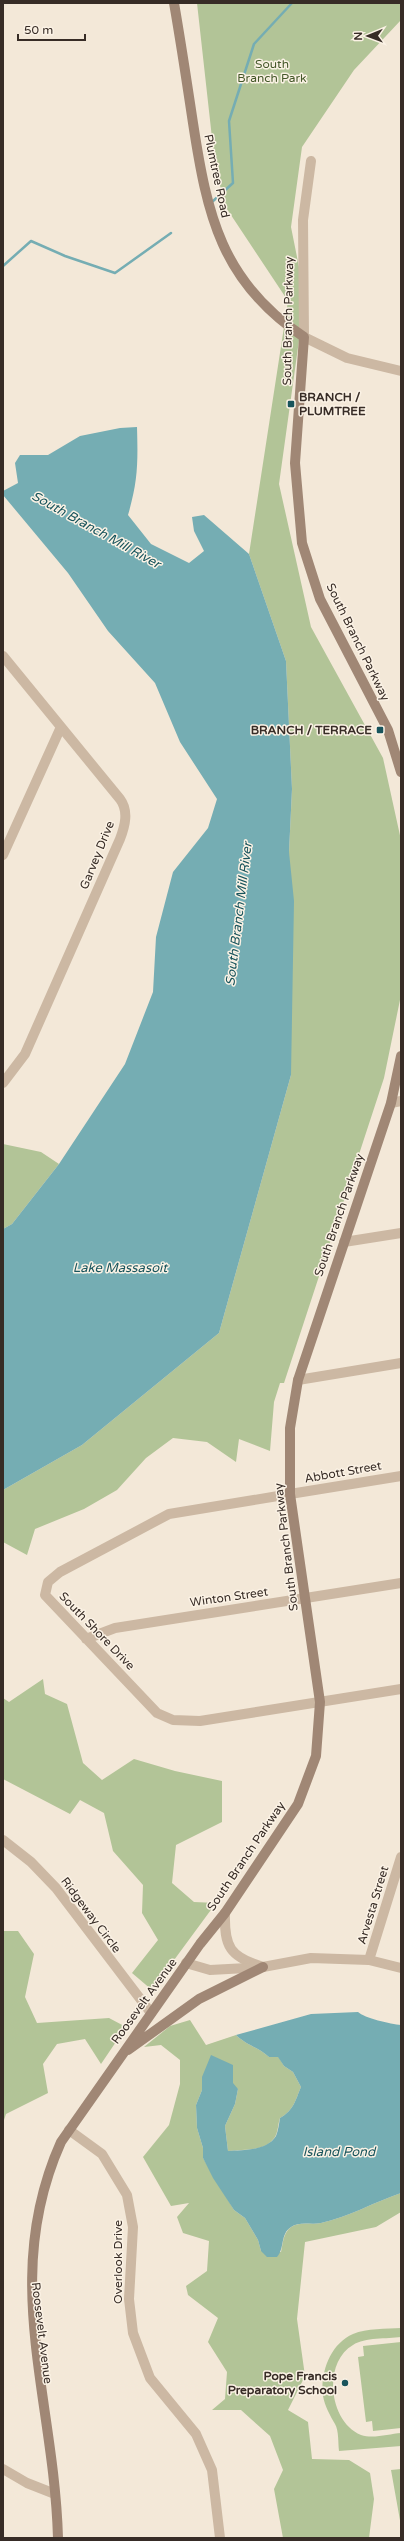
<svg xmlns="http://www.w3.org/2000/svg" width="404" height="2541" viewBox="0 0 404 2541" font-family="'Varela Round',sans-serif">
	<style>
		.green { fill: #b2c497 }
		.water { fill: #75adb3 }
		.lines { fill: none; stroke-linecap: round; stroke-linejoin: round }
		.stream { stroke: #75adb3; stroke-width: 2.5 }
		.minor { stroke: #ccb8a3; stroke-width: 10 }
		.tertiary { stroke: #ccb8a3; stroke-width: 10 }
		.secondary { stroke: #a08775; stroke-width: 10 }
		.poi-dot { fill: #18545c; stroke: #fbf2e5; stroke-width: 1.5 }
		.labels { text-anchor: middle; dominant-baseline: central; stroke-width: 3; stroke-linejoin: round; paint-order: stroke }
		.park-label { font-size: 12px; fill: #435728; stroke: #fbf2e5 }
		.street-label { font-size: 12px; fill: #372c26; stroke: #fbf2e5 }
		.poi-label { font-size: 12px; font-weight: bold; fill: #372c26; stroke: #fbf2e5; text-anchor: end }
		.water-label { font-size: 13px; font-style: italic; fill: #18545c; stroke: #fbf2e5 }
	</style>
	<rect width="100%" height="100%" fill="#f3e8d8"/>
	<!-- green -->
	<path class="green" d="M 197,3 L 401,3 L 401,20 L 354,70 L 302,147 L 291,227 L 305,297 L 279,484 L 311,627 L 383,758 L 401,840 L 401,995 L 384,1078 L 284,1383 L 280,1383 L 274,1402 L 270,1451 L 239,1439 L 236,1462 L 207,1442 L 173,1438 L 146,1458 L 117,1490 L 84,1509 L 35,1529 L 27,1555 L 3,1542 L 3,1490 L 82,1445 L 219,1333 L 291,1075 L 289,852 L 292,789 L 286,661 L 249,554 L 288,301 L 225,206 L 215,165 Z
		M 3,1144 L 41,1152 L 59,1164 L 12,1224 L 3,1229 Z
		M 43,1679 L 45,1694 L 67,1704 L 83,1763 L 102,1780 L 134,1759 L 175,1771 L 222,1781 L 222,1822 L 176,1845 L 172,1883 L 194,1902 L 216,1903 L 152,1990 L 132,1973 L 158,1940 L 142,1913 L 143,1885 L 113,1851 L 104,1813 L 80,1800 L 70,1814 L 3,1779 L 3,1698 L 9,1702 Z
		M 3,1931 L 18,1931 L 34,1954 L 25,1997 L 37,2023 L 109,2018 L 126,2027 L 101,2064 L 85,2039 L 57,2044 L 43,2064 L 48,2093 L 6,2114 L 3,2123 Z
		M 190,2020 L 206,2045 L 236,2035 C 246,2045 258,2047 269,2057 L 278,2056 L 284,2066 L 293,2072 L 301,2087 C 295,2101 294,2110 280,2118 C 278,2124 278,2132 275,2137 C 265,2152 244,2149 228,2151 L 225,2126 L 235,2104 L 238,2089 L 202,2077 L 202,2090 L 196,2105 L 197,2128 L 203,2148 L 203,2158 L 234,2210 L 245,2218 L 258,2240 L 261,2251 L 281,2252 C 283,2243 283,2233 291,2227 C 300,2221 311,2225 321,2223 C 349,2217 374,2202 401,2193 L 401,2212 L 376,2227 L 305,2242 L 297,2319 L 305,2376 L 288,2410 L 308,2422 L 312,2459 L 349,2460 L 370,2473 L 374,2499 L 369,2538 L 283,2538 L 274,2489 L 283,2470 L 270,2436 L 241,2410 L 212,2410 L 225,2399 L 227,2372 L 208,2342 L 218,2318 L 188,2295 L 186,2286 L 207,2271 L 209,2241 L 183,2233 L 177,2217 L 189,2203 L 171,2206 L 143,2157 L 169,2125 L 180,2084 L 180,2060 L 161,2045 L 144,2047 L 170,2026 Z
		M 401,2328 L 401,2337 C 387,2339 365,2337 353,2345 C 322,2363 329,2422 361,2435 C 373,2439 389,2434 401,2433 L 401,2446 L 339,2451 C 338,2443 339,2431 335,2424 C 330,2415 325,2407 323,2396 C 320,2373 330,2344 353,2334 C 367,2328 386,2329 401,2328 Z
		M 401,2342 L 401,2428 L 373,2431 L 372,2421 L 366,2422 L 358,2357 L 364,2356 L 363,2346 Z
		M 401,2469 L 401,2526 L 391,2470 Z"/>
	<!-- water -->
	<path class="water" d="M 137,427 C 138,463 138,481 128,515 L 151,544 L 189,563 L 204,551 L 194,531 L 192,517 L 204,515 L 249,554 L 286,661 L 292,789 L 289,852 L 294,901 L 291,1075 L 219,1333 L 82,1445 L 3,1490 L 3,1229 L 12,1224 L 59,1164 L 125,1064 L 153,992 L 156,937 L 173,872 L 208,828 L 217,799 L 180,742 L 155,683 L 108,631 L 68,573 L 3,495 L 3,491 L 18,483 L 15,463 L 20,455 L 48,455 L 80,436 L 120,428 Z
		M 358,2012 C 364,2018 391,2024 401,2025 L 401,2193 C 374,2202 349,2217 321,2223 C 311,2225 299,2221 291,2227 C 280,2234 285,2248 277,2257 L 267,2257 L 261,2251 L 258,2240 L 245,2218 L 234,2210 L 213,2178 L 203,2158 L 203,2148 L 197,2128 L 196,2105 L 202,2090 L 202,2077 L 211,2055 L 233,2065 L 233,2083 L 238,2089 L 235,2104 L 225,2126 L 228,2151 C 242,2150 267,2151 276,2136 C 278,2131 279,2124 280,2118 C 294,2110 295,2101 301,2087 L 293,2072 L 284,2066 L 278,2057 L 269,2057 C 258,2047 246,2045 236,2035 L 311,2014 Z"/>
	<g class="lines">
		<!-- stream -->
		<path class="stream" d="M 212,202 L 233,183 L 229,121 L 254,44 L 292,3
			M 3,266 L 31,241 L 65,256 L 115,273 L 171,233"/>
		<!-- minor -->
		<path class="minor" d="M 304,337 L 303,220 L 311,161
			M 3,656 L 120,799 C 129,811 125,826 120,839 L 25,1054 L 3,1083
			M 3,855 L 60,729
			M 391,1103 L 401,1101
			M 344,1242 L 401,1233
			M 298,1380 L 401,1363
			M 290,1494 L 169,1514 L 60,1572 L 48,1582 L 45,1595 L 157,1713 L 173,1720 L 200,1721 L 401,1689
			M 86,1639 L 115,1628 L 401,1583
			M 3,1840 L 31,1862 L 56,1888 L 151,2013
			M 225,1913 C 224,1947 230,1957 263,1967
			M 369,1960 L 401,1857
			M 69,2130 L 102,2154 L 127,2195 L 133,2227 L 129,2299 L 133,2333 L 150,2378 L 196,2434 L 212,2470 L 220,2538
			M 3,2469 L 27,2483 L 55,2494"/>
		<!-- tertiary -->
		<path class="tertiary" d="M 304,337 L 347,358 L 401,371
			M 290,1494 L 401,1476
			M 186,1963 L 210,1970 L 263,1967 L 311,1958 L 369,1960 L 401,1968"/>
		<!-- secondary -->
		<path class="secondary" d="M 174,3 C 181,43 187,83 193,123 C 207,214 221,282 304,337 L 295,463 L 302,543 L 320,599 L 388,730 L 401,772
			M 128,2050 L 199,1999 L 263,1967
			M 58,2538 C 54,2397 0,2278 61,2142 L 200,1944 L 225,1913 L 298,1804 L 316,1756 L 320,1702 L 290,1494 L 290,1428 L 298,1380 L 391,1103 L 401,1056"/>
	</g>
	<!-- markers -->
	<g class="poi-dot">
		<rect x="287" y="400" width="8" height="8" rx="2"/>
		<rect x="376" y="726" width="8" height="8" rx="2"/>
		<circle cx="345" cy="2383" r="4"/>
	</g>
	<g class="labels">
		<!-- park labels -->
		<g class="park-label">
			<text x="272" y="64">South<tspan x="272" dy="14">Branch Park</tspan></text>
		</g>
		<!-- street labels -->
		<g class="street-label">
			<text transform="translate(217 176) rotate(78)">Plumtree Road</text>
			<text transform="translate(288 321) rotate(-89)">South Branch Parkway</text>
			<text transform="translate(358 642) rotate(64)">South Branch Parkway</text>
			<text transform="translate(97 855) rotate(-68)">Garvey Drive</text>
			<text transform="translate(339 1215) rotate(-71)">South Branch Parkway</text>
			<text transform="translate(343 1472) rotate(-10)">Abbott Street</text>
			<text transform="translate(286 1547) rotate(-97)">South Branch Parkway</text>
			<text transform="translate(229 1597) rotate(-8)">Winton Street</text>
			<text transform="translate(97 1631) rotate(46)">South Shore Drive</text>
			<text transform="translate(246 1856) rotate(-56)">South Branch Parkway</text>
			<text transform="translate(373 1905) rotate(-73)">Arvesta Street</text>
			<text transform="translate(91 1915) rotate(53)">Ridgeway Circle</text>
			<text transform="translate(144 2001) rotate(-54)">Roosevelt Avenue</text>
			<text transform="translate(118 2262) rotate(-90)">Overlook Drive</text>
			<text transform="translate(42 2333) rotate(83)">Roosevelt Avenue</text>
		</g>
		<!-- poi labels -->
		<g class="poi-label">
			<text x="299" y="397" text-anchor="start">BRANCH /<tspan x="299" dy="14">PLUMTREE</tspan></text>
			<text x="372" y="730">BRANCH / TERRACE</text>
			<text x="337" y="2376">Pope Francis<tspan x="337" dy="14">Preparatory School</tspan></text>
		</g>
		<!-- water labels -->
		<g class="water-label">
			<text transform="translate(96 530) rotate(29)">South Branch Mill River</text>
			<text transform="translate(239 914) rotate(-83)">South Branch Mill River</text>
			<text x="120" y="1268">Lake Massasoit</text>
			<text x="339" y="2152">Island Pond</text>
		</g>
	</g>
	<!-- border -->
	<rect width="404" height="2541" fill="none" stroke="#372c26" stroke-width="8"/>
	<!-- north arrow -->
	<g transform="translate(368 36) rotate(269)" stroke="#fbf2e5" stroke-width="3" paint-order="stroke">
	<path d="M0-3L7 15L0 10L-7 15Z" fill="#372c26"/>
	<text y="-6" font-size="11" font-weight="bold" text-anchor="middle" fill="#372c26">N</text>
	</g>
	<!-- scale -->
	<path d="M18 34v6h67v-6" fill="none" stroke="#372c26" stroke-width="2"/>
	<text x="24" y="34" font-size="12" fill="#372c26" stroke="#fbf2e5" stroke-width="3" paint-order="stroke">50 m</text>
</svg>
